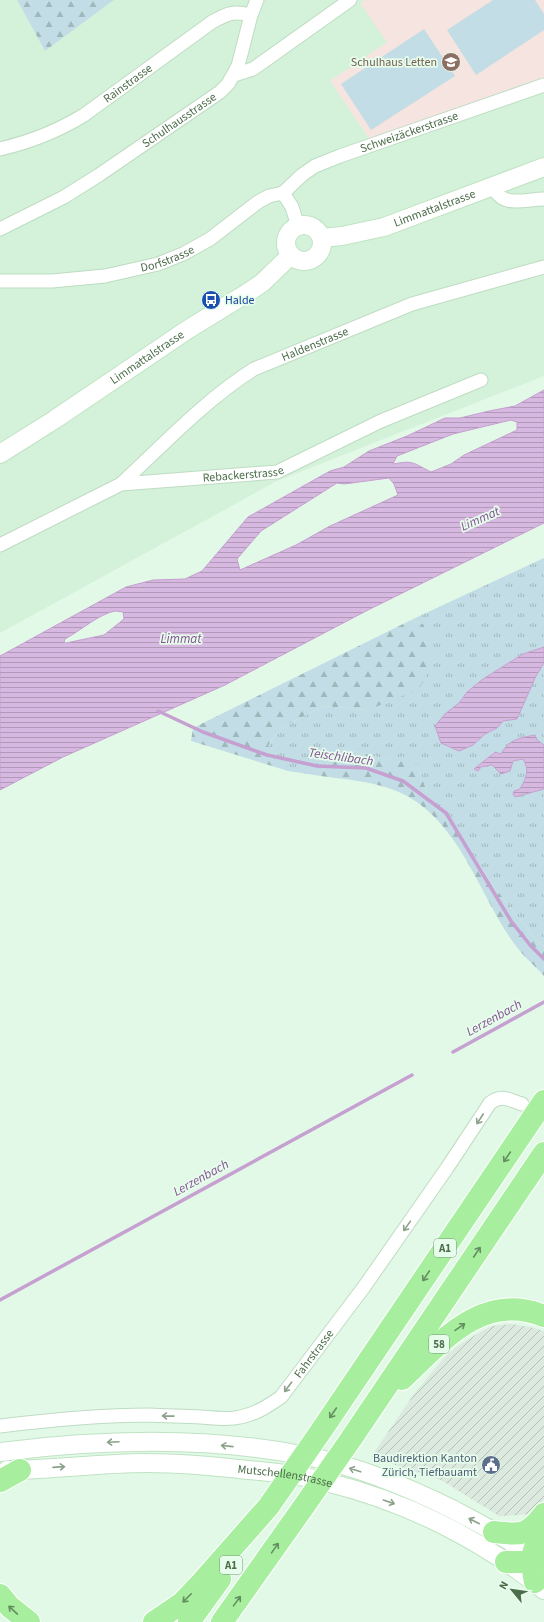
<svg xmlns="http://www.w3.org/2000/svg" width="544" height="1622" viewBox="0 0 544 1622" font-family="'Source Sans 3',sans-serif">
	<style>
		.residential { fill: #d4f2d9 }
		.industrial { fill: url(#industrial-furrows) }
		.education { fill: #f5e4df }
		.grass { fill: url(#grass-tufts) }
		.forest { fill: url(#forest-firs) }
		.park { fill: #c2dde5 }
		.water { fill: url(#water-rules); stroke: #c6a0d1; fill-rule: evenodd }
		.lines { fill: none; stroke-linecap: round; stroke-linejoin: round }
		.stream { stroke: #c6a0d1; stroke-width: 3.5 }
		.street-casing { stroke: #bedcc2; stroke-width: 15 }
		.secondary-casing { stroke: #bfe3c2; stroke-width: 20 }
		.highway-casing { stroke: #fff; stroke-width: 24 }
		.street { stroke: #fff; stroke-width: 13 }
		.secondary { stroke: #fff; stroke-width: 18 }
		.highway { stroke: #a7ee9e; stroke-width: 22 }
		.highway-bridge-casing { stroke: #fff; stroke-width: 24; stroke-linecap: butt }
		.highway-bridge { stroke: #a7ee9e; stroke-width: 22 }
		.oneway { stroke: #8ba18a }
		.oneway2 { stroke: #638e60 }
		.labels { text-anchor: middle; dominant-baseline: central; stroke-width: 3.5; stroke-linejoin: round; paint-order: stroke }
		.shield { fill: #e7fdec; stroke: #7a997b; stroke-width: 1 }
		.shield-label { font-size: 11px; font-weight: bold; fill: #4c6e4b }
		.education-label { font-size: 12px; fill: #785e54; stroke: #e7fdec; text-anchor: end }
		.street-label { font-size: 12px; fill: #4c6e4b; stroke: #e7fdec }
		.transit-label { font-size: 12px; fill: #164399; stroke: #e7fdec; text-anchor: start }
		.service-label { font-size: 12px; fill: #4e5e75; stroke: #e7fdec; text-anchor: end }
		.water-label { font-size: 13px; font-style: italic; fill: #855193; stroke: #e7fdec }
	</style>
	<defs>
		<pattern id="industrial-furrows" width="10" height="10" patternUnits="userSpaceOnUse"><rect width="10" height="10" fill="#dce9de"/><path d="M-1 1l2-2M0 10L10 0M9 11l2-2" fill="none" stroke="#b5c1b6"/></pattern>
		<pattern id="grass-tufts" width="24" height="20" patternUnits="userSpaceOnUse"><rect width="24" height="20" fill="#c2dde5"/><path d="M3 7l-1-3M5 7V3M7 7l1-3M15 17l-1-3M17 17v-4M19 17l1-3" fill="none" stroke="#a0b7bc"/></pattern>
		<pattern id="forest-firs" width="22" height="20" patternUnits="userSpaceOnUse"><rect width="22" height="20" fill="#c2dde5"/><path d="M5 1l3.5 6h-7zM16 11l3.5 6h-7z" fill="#a0b7bc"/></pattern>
		<pattern id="water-rules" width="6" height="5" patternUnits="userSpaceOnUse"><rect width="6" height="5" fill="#d7b8e0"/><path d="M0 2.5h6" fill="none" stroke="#b19ab8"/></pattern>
	</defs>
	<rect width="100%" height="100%" fill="#e2f9e7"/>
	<!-- residential -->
	<path class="residential" d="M 0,0 L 17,0 L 45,51 L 114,0 L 544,0 L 544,376 L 277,481 L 0,633 Z"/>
	<!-- industrial -->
	<path class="industrial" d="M 511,1324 L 530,1327 L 544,1331 L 544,1499 L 535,1514 L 499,1516 L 441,1480 L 371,1457 L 414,1394 L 443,1359 L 456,1347 L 480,1332 L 492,1326 Z"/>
	<!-- education -->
	<path class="education" d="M 365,0 L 544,0 L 544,82 L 373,144 L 330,81 L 387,42 L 360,3 Z"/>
	<!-- grass -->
	<path class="grass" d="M 544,558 L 544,647 L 523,654 L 483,679 L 467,692 L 460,702 L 445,714 L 473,745 L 485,734 L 497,728 L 503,721 L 517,719 L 536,676 L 544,663 L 544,745 L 537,740 L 501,754 L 494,752 L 474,769 L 492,765 L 510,771 L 513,761 L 523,759 C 532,775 524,783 515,797 L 544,789 L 544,946 L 536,940 L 492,884 L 455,828 L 431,804 L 419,769 L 408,757 L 385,759 L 348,749 L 330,758 L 321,776 L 288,771 L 287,763 L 268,747 L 274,736 L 290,723 L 324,706 L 368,710 L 423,624 L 411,620 Z"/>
	<!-- forest -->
	<path class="forest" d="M 17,0 L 114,0 L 45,51 Z
		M 411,620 L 423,624 L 431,640 L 430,669 L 419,689 L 368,710 L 324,706 L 290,723 L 274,736 L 268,746 L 288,763 L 288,771 L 191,741 L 193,728 Z
		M 348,749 L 385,759 L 408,756 L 419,769 L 431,804 L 455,828 L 492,884 L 536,940 L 544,946 L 544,976 C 534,965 521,954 513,942 C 479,894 461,826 407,796 C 381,782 350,780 321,776 L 330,758 Z"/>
	<!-- park -->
	<path class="park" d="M 493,0 L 535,0 L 544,14 L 544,30 L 476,75 L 447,30 Z
		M 424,29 L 455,76 L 371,130 L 341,84 Z"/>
	<!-- water -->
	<path class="water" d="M 544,390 L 544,523 L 368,610 L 225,685 L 63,757 L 0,790 L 0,656 L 126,587 L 153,580 L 185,579 L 202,571 L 248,517 L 330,471 L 344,467 L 369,451 L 407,436 L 445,418 L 460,418 L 489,411 L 515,406 ZM 511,420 L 517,422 L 517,430 L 464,455 L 451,464 L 431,472 C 413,463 414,460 393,464 L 397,456 L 453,434 ZM 389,478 L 394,484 L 398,495 L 330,526 L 296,545 L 240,570 L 237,559 L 261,531 L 337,483 L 344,484 ZM 115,611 L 123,612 L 124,619 L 104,635 L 66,643 L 64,642 L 65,639 C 80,631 99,614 115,611 Z
		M 544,647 L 544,663 L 536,676 L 517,719 L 503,721 L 497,728 L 485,734 L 473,745 L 459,751 L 441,743 L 435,726 L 445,714 L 460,702 L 467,692 L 483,679 L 523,654 Z
		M 535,735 L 537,740 L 544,745 L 544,789 L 515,797 L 513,794 L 514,791 L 520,789 C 526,778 530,771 523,759 L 513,761 L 510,771 L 501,774 L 492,765 L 481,767 L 478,771 L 474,769 L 495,752 L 501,754 C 509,739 520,738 535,735 Z"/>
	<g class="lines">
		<!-- stream -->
		<path class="stream" d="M 158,711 L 203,732 L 267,755 L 317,766 L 366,768 L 403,781 L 446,813 L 511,921 L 530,945 L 544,959
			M 453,1052 L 544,1002
			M 0,1300 L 412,1075"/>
		<defs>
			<g id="street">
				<path d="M 234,75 L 253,69 L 350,0"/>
				<path id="s1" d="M 0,149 C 30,142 58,131 84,115 L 212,22 C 228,13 233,11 251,15"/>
				<path d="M 493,186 C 502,209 525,199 544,199"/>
				<path id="s2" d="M 283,193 L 302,175 L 315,166 L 340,156 L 544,85"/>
				<path d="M 283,193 L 292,207 L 298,226"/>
				<path id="s3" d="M 0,229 L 64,197 L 99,175 L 220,92 L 228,84 L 238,66 L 251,15 L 257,0"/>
				<path id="s4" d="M 0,281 L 52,281 L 105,276 L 158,264 L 183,254 L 210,239 L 258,202 L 269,196 L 283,193"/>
				<path id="s5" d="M 121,484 C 164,444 205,400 254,369 L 412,304 L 544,267"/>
				<path id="s6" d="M 0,545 L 121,484 L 277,472 L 381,421 L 481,380"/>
				<path id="s7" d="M 0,1426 C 49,1420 99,1415 149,1415 C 166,1416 183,1416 201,1417 C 214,1418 227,1420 240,1417 C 256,1414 268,1406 281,1397 L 364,1287 L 447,1168 L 490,1103 C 502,1094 509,1100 522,1104"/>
			</g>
			<g id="secondary">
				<circle cx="304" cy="243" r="18"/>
				<path id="s8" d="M 322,238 L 342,236 L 384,227 L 544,167"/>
				<path id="s9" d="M 0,454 L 54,420 L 187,330 L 244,295 L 262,283 L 291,255"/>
				<path d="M 0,1452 C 102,1439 206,1436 307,1456 C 355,1466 410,1488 454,1510 C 484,1526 515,1542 542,1563"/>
				<path id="s10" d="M 7,1470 C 53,1470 99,1463 146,1463 C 180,1463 214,1466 248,1470 C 274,1472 301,1475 326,1482 C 405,1501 481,1539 544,1590"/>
			</g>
			<path id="highway" d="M 402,1379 C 442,1341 483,1291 544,1316
				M 321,1431 L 544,1101
				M 351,1439 L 544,1153
				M 0,1481 L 20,1470
				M 494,1532 C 522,1535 527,1536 544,1514
				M 506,1562 L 531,1562 L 543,1556
				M 535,1582 C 530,1557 531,1552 544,1530
				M 0,1595 L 10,1607 L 29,1622
				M 154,1622 L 182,1603 L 202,1582 L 269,1506
				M 189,1622 L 220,1579
				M 222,1622 L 302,1509"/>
		</defs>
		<!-- street casing -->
		<use href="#street" class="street-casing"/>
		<!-- secondary casing -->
		<use href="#secondary" class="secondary-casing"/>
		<!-- highway casing -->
		<use href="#highway" class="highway-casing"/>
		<!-- street -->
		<use href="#street" class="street"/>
		<!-- secondary -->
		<use href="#secondary" class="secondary"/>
		<!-- highway -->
		<use href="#highway" class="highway"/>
		<defs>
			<path id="highway-bridge" d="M 271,1503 L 321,1431
				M 302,1509 L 351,1439"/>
		</defs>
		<!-- highway-bridge casing -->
		<use href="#highway-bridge" class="highway-bridge-casing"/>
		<!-- highway-bridge -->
		<use href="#highway-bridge" class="highway-bridge"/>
	</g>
	<!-- one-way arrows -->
	<defs><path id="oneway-shaft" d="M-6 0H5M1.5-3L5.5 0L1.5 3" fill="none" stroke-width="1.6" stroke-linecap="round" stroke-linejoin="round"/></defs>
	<g class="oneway">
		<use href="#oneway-shaft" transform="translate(480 1119) rotate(123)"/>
		<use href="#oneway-shaft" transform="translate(407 1226) rotate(125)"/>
		<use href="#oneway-shaft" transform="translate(288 1387) rotate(127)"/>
		<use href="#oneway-shaft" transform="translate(168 1416) rotate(-179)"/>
		<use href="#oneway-shaft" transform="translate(113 1442) rotate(177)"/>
		<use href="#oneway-shaft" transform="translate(227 1446) rotate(-174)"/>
		<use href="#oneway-shaft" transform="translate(59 1467) rotate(-4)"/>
		<use href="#oneway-shaft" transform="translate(355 1470) rotate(-162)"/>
		<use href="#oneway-shaft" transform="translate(389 1502) rotate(19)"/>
		<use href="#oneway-shaft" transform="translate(474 1521) rotate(-153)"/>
	</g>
	<g class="oneway2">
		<use href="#oneway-shaft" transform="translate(507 1157) rotate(124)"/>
		<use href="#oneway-shaft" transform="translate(477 1252) rotate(-56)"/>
		<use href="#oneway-shaft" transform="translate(426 1276) rotate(124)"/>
		<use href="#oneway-shaft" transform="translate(460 1327) rotate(-35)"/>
		<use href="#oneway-shaft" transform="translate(333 1413) rotate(124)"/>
		<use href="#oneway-shaft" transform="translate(275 1548) rotate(-55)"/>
		<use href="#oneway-shaft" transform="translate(187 1598) rotate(135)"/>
		<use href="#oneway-shaft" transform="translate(237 1601) rotate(-54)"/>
		<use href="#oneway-shaft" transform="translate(13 1610) rotate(-137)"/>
	</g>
	<!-- icons -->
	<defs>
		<symbol id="school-disc" viewBox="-11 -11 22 22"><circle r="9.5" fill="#8d6e63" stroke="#e7fdec"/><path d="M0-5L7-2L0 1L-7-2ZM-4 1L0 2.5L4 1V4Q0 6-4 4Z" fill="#fff"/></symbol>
		<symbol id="bus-disc" viewBox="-11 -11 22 22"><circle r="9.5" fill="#1a4fb4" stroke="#e7fdec"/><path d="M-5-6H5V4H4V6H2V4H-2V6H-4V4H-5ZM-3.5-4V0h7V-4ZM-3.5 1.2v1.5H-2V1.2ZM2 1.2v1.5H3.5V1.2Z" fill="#fff"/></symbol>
		<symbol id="civic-disc" viewBox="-11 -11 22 22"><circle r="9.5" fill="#5c6f8a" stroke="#e7fdec"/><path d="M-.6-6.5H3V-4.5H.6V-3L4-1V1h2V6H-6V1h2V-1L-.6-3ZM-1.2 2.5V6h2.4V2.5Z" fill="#fff"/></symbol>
	</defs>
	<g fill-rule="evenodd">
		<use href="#school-disc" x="440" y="51" width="22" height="22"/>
		<use href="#bus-disc" x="200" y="289" width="22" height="22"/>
		<use href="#civic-disc" x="480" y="1454" width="22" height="22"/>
	</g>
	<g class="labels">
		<!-- shield labels -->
		<g class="shield">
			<rect x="434" y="1239" width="22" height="18" rx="3"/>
			<rect x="429" y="1335" width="20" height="18" rx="3"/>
			<rect x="220" y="1556" width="22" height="18" rx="3"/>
		</g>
		<g class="shield-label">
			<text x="445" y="1248">A1</text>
			<text x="439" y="1344">58</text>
			<text x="231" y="1565">A1</text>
		</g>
		<!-- education labels -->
		<g class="education-label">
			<text x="437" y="62">Schulhaus Letten</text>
		</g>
		<!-- street labels -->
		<g class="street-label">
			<text stroke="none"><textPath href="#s1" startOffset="145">Rainstrasse</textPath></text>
			<text stroke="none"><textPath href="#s3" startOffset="210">Schulhausstrasse</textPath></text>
			<text stroke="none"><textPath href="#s2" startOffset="142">Schweizäckerstrasse</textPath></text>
			<text stroke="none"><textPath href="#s8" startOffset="117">Limmattalstrasse</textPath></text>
			<text stroke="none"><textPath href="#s4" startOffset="170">Dorfstrasse</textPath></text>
			<text stroke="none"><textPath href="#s5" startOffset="242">Haldenstrasse</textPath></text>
			<text stroke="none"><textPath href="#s9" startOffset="176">Limmattalstrasse</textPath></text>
			<text stroke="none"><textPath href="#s6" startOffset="258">Rebackerstrasse</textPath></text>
			<text stroke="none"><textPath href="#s7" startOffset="341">Fahrstrasse</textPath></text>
			<text stroke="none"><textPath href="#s10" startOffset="279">Mutschellenstrasse</textPath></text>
		</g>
		<!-- transit labels -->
		<g class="transit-label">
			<text x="225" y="300">Halde</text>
		</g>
		<!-- service labels -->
		<g class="service-label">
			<text x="477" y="1458">Baudirektion Kanton<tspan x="477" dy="14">Zürich, Tiefbauamt</tspan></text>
		</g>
		<!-- water labels -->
		<g class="water-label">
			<text transform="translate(480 519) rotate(-24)">Limmat</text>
			<text x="181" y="639">Limmat</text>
			<text transform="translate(341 757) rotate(8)">Teischlibach</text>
			<text transform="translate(494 1018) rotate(-29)">Lerzenbach</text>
			<text transform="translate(201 1178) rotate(-29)">Lerzenbach</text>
		</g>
	</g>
	<!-- north arrow -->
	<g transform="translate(512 1590) rotate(299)" stroke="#e7fdec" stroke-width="3" paint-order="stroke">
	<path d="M0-3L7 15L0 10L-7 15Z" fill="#4c6e4b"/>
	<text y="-6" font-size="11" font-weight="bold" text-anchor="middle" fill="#4c6e4b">N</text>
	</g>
</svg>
